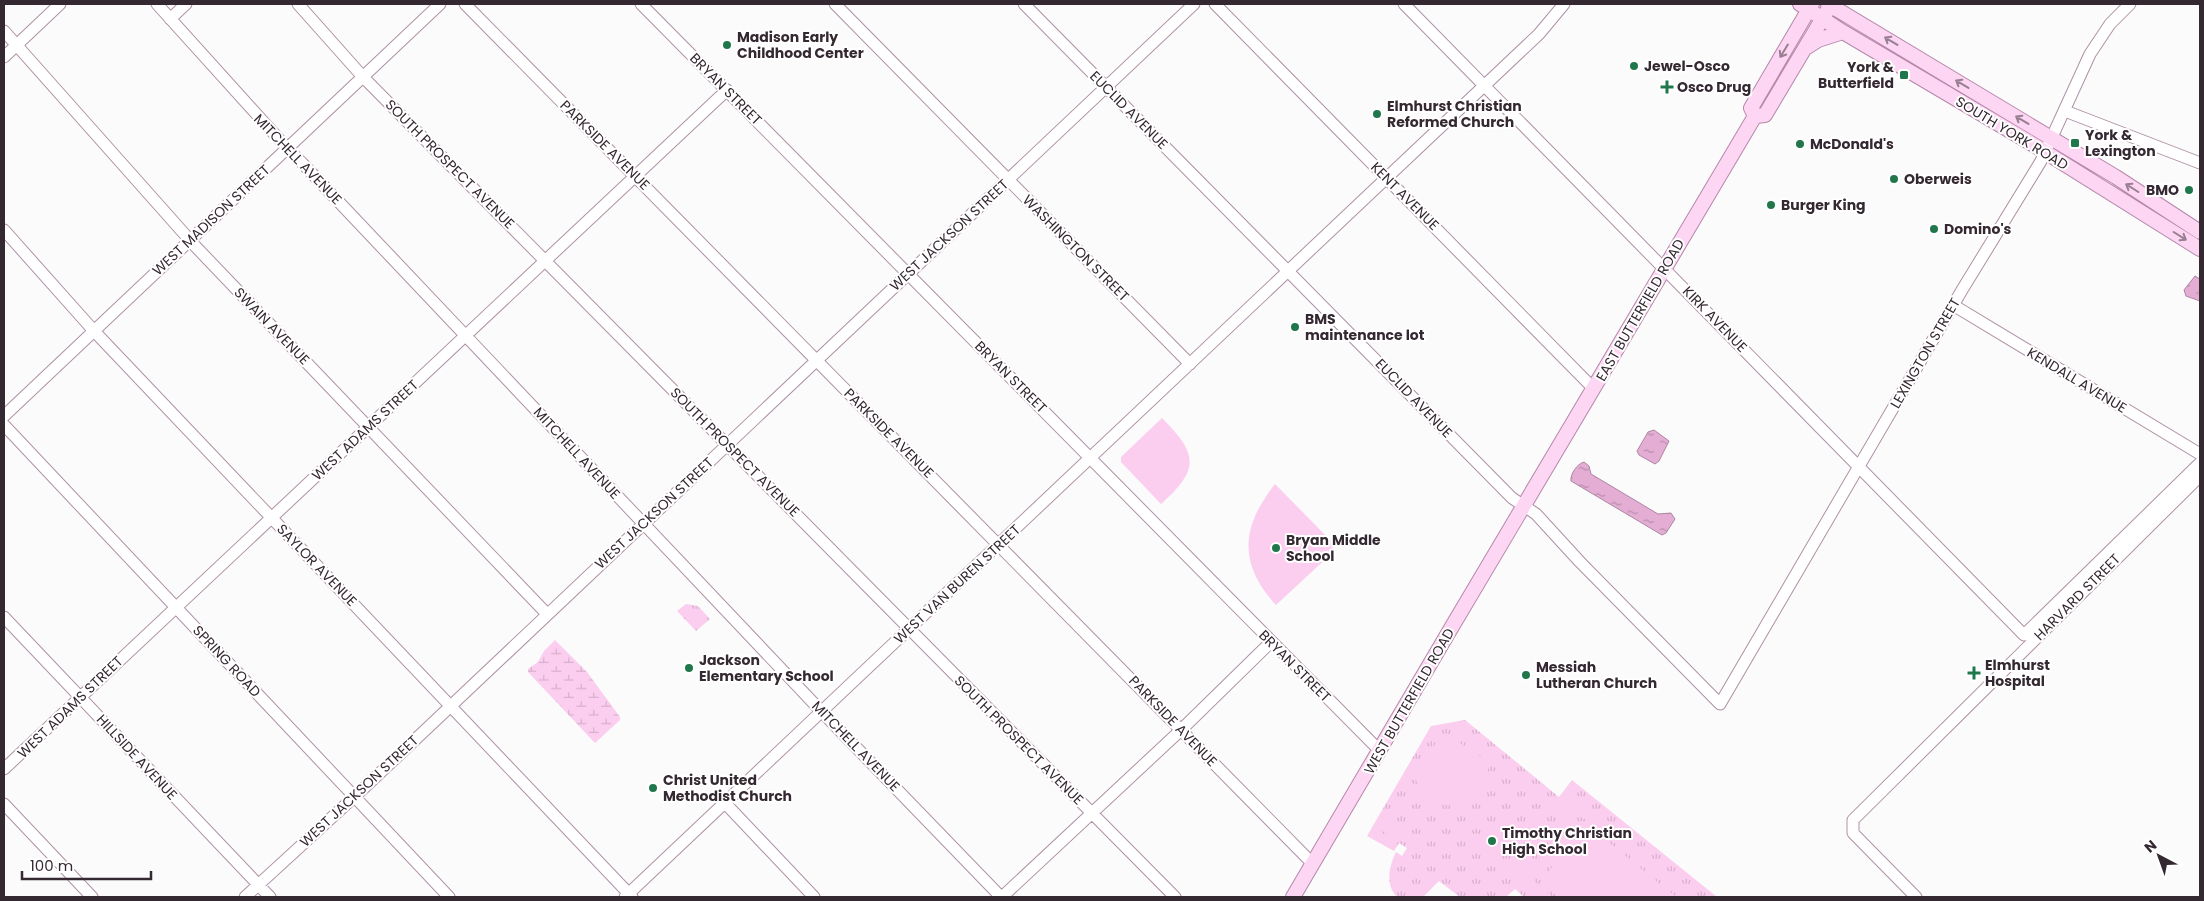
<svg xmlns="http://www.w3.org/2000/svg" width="2204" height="901" viewBox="0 0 2204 901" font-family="Poppins,sans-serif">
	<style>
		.wetland { fill: url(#wetland-marsh) }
		.park { fill: url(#park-tufts) }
		.pitch { fill: #fbcdef }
		.water { fill: url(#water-ripples); stroke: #ae85a3 }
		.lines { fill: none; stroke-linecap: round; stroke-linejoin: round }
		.minor-casing { stroke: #af91a6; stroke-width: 13 }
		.major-casing { stroke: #b687aa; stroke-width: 16 }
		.minor { stroke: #fff; stroke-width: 11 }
		.major { stroke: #fdd6f3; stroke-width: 14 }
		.oneway { stroke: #987f92 }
		.poi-dot { fill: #20774b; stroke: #fff; stroke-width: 2 }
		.labels { text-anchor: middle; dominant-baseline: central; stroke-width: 4; stroke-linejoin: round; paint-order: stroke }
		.poi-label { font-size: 14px; font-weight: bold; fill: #342831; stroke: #fff; text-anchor: start }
		.street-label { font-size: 14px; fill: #342831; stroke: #fff }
	</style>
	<defs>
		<pattern id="wetland-marsh" width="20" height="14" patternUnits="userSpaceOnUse" patternTransform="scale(1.25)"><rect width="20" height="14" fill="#fbcdef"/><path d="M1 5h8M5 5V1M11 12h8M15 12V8" fill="none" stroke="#d8b0cd"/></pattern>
		<pattern id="park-tufts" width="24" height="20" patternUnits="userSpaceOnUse" patternTransform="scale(1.25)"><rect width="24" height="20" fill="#fbcdef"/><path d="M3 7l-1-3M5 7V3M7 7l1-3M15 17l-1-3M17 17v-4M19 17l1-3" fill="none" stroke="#d8b0cd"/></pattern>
		<pattern id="water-ripples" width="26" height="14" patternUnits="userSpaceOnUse" patternTransform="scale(1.25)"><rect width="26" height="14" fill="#e3add4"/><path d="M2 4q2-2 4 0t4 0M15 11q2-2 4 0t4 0" fill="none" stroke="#b98dad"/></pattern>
	</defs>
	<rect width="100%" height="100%" fill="#fbfbfb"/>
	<!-- wetland -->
	<path class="wetland" d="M 555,640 L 587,672 L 620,717 L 620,720 L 595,743 L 528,672 L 528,669 L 538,662 L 544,651 Z"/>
	<!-- park -->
	<path class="park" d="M 686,604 L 698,606 L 710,619 L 696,631 L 677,611 Z
		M 1465,720 L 1559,797 L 1572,780 L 1717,897 L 1524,897 L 1515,889 L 1506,897 L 1460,897 L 1439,881 L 1423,897 L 1397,897 C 1385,885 1389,866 1396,852 L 1402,856 L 1407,848 L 1399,843 L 1394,851 L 1367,836 L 1431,726 Z"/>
	<!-- pitch -->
	<path class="pitch" d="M 1162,418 C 1198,454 1200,469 1161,504 L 1121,462 L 1121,457 Z
		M 1275,484 L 1334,544 L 1331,554 L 1276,605 C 1238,564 1241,527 1275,484 Z
		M 1448,735 L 1486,760 C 1501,804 1432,830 1413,773 L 1441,736 Z
		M 1560,803 L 1575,804 L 1591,810 L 1700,897 L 1681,897 L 1588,821 C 1554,800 1509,830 1526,869 C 1531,881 1543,889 1553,897 L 1535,897 L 1502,869 L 1508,860 L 1514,864 C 1510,834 1528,807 1560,803 Z
		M 1383,821 L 1399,830 L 1395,838 L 1378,829 Z
		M 1566,823 L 1568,824 L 1536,862 L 1535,861 Z
		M 1586,824 L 1676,897 L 1558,897 L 1540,882 Z
		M 1575,826 L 1576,827 L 1541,870 L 1539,869 Z"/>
	<!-- water -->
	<path class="water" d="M 2195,276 L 2200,279 L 2200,301 L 2186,296 L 2184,290 Z
		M 1654,430 L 1669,441 L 1659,461 L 1655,464 L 1639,455 L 1637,451 L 1648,432 Z
		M 1584,462 L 1589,466 L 1591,474 L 1658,514 L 1671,513 L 1675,519 L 1666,533 L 1662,535 L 1571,481 C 1570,474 1577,464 1584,462 Z"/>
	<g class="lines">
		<defs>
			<path id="minor" d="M 157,4 L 287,148 L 302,163 L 822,712 L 1001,897
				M 298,4 L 363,77 L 1175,897
				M 465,4 L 1312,863
				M 641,4 L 1380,751
				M 835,4 L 1190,364
				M 1024,4 L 1512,498 L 1536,514 L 1580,562 L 1720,704 L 1962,290 L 2041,161 L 2090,54 L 2110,24 L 2130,4
				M 1215,4 L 1594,389
				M 1404,4 L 2024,635 L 2200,463
				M 170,19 L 186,4
				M 4,31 L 196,247 L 547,614
				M 4,57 L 60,4
				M 2065,111 L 2200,163
				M 4,230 L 94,331 L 632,897
				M 1953,305 L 2200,454
				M 4,416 L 440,4
				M 4,425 L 449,897
				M 4,617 L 270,897
				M 4,769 L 727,90
				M 725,803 L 814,897
				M 4,804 L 92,897
				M 245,897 L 365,787 L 1194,4
				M 625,897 L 1539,34 L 1564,4
				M 1002,897 L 1182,729 L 1271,642
				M 1916,897 L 1853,833 L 1853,820 L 2200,476"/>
			<path id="major" d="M 1800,4 L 1843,32 L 2034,145 L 2200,249
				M 1828,4 L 2116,177 L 2200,232
				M 1807,47 L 1818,40 L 1843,32
				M 1755,116 L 1765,115 L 1827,11
				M 1755,116 L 1751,108 L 1812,4
				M 1293,897 L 1450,630 L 1755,116"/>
		</defs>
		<!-- minor casing -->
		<use href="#minor" class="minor-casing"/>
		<!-- major casing -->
		<use href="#major" class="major-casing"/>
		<!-- minor -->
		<use href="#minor" class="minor"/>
		<!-- major -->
		<use href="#major" class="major"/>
	</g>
	<!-- one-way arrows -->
	<defs><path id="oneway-shaft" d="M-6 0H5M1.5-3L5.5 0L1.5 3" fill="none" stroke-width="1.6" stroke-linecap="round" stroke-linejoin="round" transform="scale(1.25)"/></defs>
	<g class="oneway">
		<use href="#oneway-shaft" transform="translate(1891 41) rotate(-149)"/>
		<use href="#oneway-shaft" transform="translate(1784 51) rotate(121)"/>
		<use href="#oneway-shaft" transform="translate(1962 84) rotate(-149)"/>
		<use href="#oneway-shaft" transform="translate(2022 120) rotate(-149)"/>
		<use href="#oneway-shaft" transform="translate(2132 188) rotate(-148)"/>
		<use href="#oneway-shaft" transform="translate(2180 236) rotate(32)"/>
	</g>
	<!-- markers -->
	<g class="poi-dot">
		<circle cx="727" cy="45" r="5"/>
		<circle cx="1634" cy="66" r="5"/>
		<rect x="1899" y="70" width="10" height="10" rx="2.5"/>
		<path d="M1664.5 79.5h5v5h5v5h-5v5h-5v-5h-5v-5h5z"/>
		<circle cx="1377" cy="114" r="5"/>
		<rect x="2070" y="138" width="10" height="10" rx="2.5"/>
		<circle cx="1800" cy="144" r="5"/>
		<circle cx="1894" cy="179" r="5"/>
		<circle cx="2189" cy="190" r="5"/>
		<circle cx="1771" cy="205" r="5"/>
		<circle cx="1934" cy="229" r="5"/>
		<circle cx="1295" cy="327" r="5"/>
		<circle cx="1276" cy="548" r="5"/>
		<circle cx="689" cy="668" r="5"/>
		<path d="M1971.5 665.5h5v5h5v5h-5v5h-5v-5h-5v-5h5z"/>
		<circle cx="1526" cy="675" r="5"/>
		<circle cx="653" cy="788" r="5"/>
		<circle cx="1492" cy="841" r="5"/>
	</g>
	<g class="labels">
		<!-- poi labels -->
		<g class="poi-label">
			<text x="737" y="37">Madison Early<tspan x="737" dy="16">Childhood Center</tspan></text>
			<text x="1644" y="66">Jewel-Osco</text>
			<text x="1894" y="67" text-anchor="end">York &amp;<tspan x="1894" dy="16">Butterfield</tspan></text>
			<text x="1677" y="87">Osco Drug</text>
			<text x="1387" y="106">Elmhurst Christian<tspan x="1387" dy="16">Reformed Church</tspan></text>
			<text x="2085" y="135">York &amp;<tspan x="2085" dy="16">Lexington</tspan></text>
			<text x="1810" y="144">McDonald's</text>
			<text x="1904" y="179">Oberweis</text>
			<text x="2179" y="190" text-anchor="end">BMO</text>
			<text x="1781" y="205">Burger King</text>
			<text x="1944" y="229">Domino's</text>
			<text x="1305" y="319">BMS<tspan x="1305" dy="16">maintenance lot</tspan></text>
			<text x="1286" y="540">Bryan Middle<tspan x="1286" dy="16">School</tspan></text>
			<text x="699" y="660">Jackson<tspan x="699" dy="16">Elementary School</tspan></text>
			<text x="1985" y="665">Elmhurst<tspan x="1985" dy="16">Hospital</tspan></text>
			<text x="1536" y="667">Messiah<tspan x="1536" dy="16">Lutheran Church</tspan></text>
			<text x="663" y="780">Christ United<tspan x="663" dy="16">Methodist Church</tspan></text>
			<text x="1502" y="833">Timothy Christian<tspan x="1502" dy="16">High School</tspan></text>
		</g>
		<!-- street labels -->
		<g class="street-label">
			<text transform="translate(726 89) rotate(45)">BRYAN STREET</text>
			<text transform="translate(1129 110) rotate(45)">EUCLID AVENUE</text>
			<text transform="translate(2012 133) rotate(31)">SOUTH YORK ROAD</text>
			<text transform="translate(605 145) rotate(45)">PARKSIDE AVENUE</text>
			<text transform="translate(298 159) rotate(46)">MITCHELL AVENUE</text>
			<text transform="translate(450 164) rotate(45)">SOUTH PROSPECT AVENUE</text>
			<text transform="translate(1405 196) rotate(45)">KENT AVENUE</text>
			<text transform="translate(211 220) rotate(-43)">WEST MADISON STREET</text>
			<text transform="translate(949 235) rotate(-43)">WEST JACKSON STREET</text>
			<text transform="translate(1076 248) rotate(45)">WASHINGTON STREET</text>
			<text transform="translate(1640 310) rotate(-60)">EAST BUTTERFIELD ROAD</text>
			<text transform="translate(1715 319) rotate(46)">KIRK AVENUE</text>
			<text transform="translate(272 326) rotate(46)">SWAIN AVENUE</text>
			<text transform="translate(1925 353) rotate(-60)">LEXINGTON STREET</text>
			<text transform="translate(1011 377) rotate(45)">BRYAN STREET</text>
			<text transform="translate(2077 380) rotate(31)">KENDALL AVENUE</text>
			<text transform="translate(1414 398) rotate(46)">EUCLID AVENUE</text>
			<text transform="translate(365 430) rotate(-43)">WEST ADAMS STREET</text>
			<text transform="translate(889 433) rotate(45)">PARKSIDE AVENUE</text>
			<text transform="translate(735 452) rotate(45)">SOUTH PROSPECT AVENUE</text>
			<text transform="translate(577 453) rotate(47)">MITCHELL AVENUE</text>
			<text transform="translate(654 513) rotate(-43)">WEST JACKSON STREET</text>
			<text transform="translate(317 565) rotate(46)">SAYLOR AVENUE</text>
			<text transform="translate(957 584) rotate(-43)">WEST VAN BUREN STREET</text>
			<text transform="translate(2077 597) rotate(-45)">HARVARD STREET</text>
			<text transform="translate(227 661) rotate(47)">SPRING ROAD</text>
			<text transform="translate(1295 666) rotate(45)">BRYAN STREET</text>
			<text transform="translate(1409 701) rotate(-60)">WEST BUTTERFIELD ROAD</text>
			<text transform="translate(70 707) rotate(-44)">WEST ADAMS STREET</text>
			<text transform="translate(1173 721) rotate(46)">PARKSIDE AVENUE</text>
			<text transform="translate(1019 740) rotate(45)">SOUTH PROSPECT AVENUE</text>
			<text transform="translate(856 746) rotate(46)">MITCHELL AVENUE</text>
			<text transform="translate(137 757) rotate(47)">HILLSIDE AVENUE</text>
			<text transform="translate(359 791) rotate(-43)">WEST JACKSON STREET</text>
		</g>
	</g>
	<!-- border -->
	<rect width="2204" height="901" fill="none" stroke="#342831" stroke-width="10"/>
	<!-- north arrow -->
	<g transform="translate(2159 856) rotate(319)" stroke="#ffffff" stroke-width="4" paint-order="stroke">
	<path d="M0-4L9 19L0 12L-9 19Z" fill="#342831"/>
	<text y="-8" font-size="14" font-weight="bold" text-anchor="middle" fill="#342831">N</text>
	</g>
	<!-- scale -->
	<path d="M22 871v8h129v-8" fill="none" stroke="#342831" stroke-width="2.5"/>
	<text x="30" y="871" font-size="15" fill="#342831" stroke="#ffffff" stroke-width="4" paint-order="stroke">100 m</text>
</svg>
